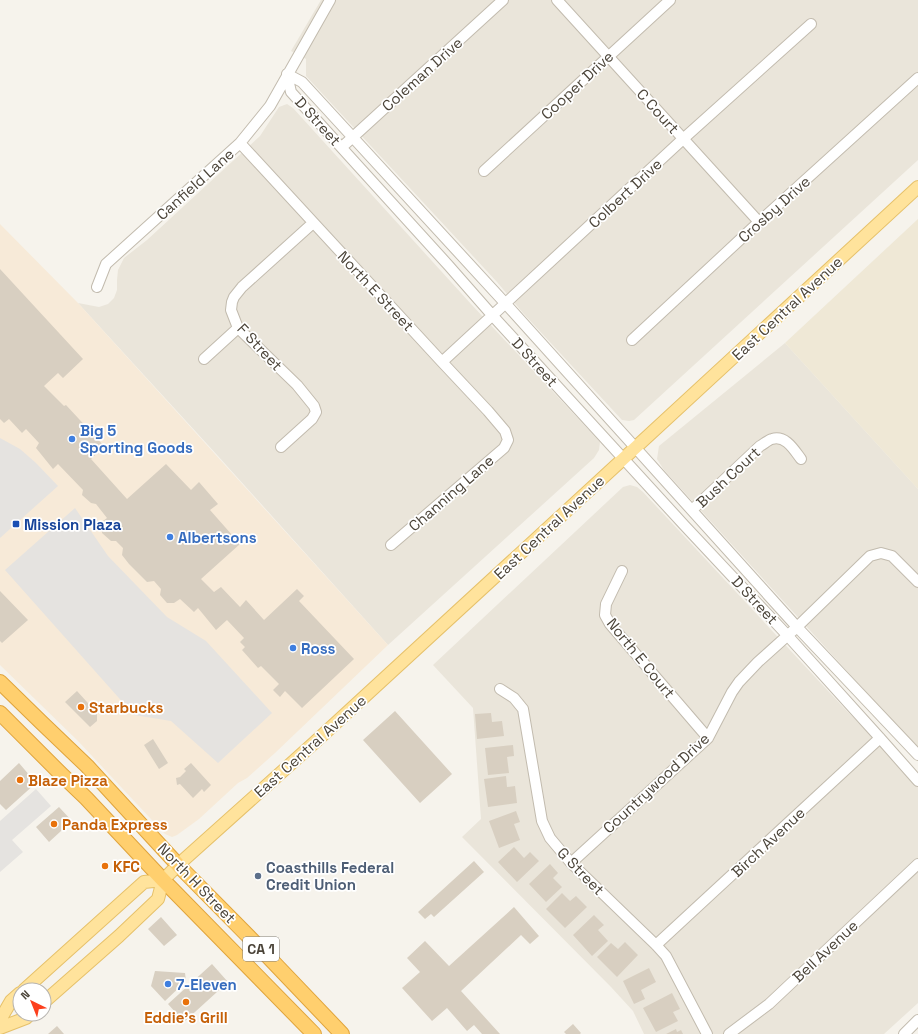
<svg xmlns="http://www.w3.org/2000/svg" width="918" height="1034" viewBox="0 0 918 1034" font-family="'Space Grotesk',sans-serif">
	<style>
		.residential { fill: #eae5da }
		.commercial { fill: #f7ead8 }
		.education { fill: #efe8d6 }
		.parking { fill: #e5e3e0 }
		.building { fill: #d8cfc1 }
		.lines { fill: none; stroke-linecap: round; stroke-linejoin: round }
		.minor-casing { stroke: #c2bbae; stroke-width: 12 }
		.major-casing { stroke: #e6c16a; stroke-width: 14 }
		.highway-casing { stroke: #e0a43c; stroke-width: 16 }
		.minor { stroke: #fff; stroke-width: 10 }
		.major { stroke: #ffe39c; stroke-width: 12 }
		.highway { stroke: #ffcf6e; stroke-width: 14 }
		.shop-dot { fill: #3f7fe0; stroke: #fff; stroke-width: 1.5 }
		.transit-dot { fill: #1a4fb4; stroke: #fff; stroke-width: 1.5 }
		.food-dot { fill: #e8710a; stroke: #fff; stroke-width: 1.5 }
		.service-dot { fill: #5c6f8a; stroke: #fff; stroke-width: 1.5 }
		.labels { text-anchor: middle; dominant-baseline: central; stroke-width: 3.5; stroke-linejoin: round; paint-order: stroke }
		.shield { fill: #fff; stroke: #817c74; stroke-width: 1 }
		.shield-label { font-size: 14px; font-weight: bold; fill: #4b4439 }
		.street-label { font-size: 15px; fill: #4b4439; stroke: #fff }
		.shop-label { font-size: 15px; font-weight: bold; fill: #366cbe; stroke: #fff; text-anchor: start }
		.transit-label { font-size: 15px; font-weight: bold; fill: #164399; stroke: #fff; text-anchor: start }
		.food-label { font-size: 15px; font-weight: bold; fill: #c56008; stroke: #fff; text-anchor: start }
		.service-label { font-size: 15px; font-weight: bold; fill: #4e5e75; stroke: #fff; text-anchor: start }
	</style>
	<rect width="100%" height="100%" fill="#f6f3ec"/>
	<!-- residential -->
	<path class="residential" d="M 321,0 L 918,0 L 918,160 L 634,420 L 629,421 L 622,420 L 523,313 L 497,282 L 306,76 L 306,59 L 291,51 Z
		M 287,104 L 293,108 L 471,304 L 600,442 L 599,450 L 594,458 L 388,645 L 218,456 L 78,303 L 99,307 L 108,304 L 114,298 L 117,290 L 117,280 L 118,270 L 124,258 L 147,240 L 260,136 L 279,107 Z
		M 785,343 L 918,489 L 918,749 L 664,470 L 657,459 L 659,446 Z
		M 630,485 L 637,487 L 643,492 L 844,708 L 889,754 L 918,786 L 918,1003 L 884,1034 L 644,1034 L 633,1011 L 611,987 L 462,837 L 481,819 L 473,708 L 433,665 L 623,487 Z"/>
	<!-- commercial -->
	<path class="commercial" d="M 0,224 L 78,303 L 388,645 L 275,753 L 247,778 L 238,783 L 199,819 L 177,835 L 172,837 L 165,834 L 78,741 L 0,665 Z"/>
	<!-- education -->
	<path class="education" d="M 918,219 L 918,489 L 785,343 Z"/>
	<!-- parking -->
	<path class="parking" d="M 0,438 L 20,449 L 36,463 L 58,486 L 0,538 Z
		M 75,508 L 108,556 L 167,617 L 206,641 L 272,713 L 218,763 L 171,721 L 134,715 L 5,570 Z
		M 36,789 L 51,806 L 12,840 L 23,852 L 0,872 L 0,821 Z"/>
	<!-- building -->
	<path class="building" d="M 0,269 L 83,359 L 63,378 L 58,373 L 44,386 L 64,406 L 66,405 L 104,446 L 91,459 L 127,499 L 166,464 L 191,490 L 199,482 L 218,504 L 210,510 L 240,544 L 201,579 L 214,592 L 221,587 L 240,607 L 246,600 L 264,620 L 297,589 L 304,596 L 299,601 L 354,659 L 302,708 L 285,691 L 280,697 L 273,690 L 279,684 L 261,666 L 258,668 L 242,650 L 245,647 L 240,642 L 244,638 L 227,620 L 216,630 L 198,608 L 194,612 L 180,599 L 174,603 L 167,603 L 160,595 L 161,589 L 154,581 L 147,582 L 129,564 L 122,555 L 123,548 L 116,541 L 111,541 L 102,533 L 102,526 L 105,524 L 103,521 L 107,518 L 96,504 L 91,503 L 82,495 L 83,490 L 58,464 L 53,469 L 36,448 L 39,443 L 26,429 L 22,433 L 9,419 L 4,423 L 0,419 Z
		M 0,591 L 28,620 L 2,643 L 0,641 Z
		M 77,691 L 97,713 L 97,721 L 90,727 L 65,702 Z
		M 395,711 L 452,774 L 420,803 L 363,740 Z
		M 491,713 L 492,722 L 502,721 L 504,736 L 477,739 L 475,714 Z
		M 153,739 L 168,763 L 159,769 L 144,745 Z
		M 513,745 L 514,756 L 507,757 L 509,773 L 488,775 L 485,748 Z
		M 19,763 L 36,783 L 6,810 L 0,804 L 0,781 Z
		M 191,763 L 211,785 L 204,792 L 202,789 L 193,798 L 180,784 L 177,785 L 176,778 L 180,777 L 186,771 L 184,769 Z
		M 506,776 L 507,787 L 515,786 L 517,803 L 488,807 L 484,779 Z
		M 59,807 L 72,821 L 49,842 L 36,827 Z
		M 516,811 L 520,822 L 514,824 L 520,840 L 499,848 L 489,821 Z
		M 514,847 L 524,858 L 530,852 L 539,861 L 517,882 L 498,862 Z
		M 474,861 L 484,872 L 434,917 L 431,914 L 425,919 L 418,912 Z
		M 550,864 L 558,873 L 553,878 L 562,887 L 546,902 L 529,884 Z
		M 562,893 L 570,901 L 576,896 L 587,907 L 565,928 L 546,909 Z
		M 514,907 L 539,936 L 530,944 L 521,935 L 461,991 L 500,1034 L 482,1034 L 474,1025 L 467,1031 L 447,1008 L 432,1021 L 402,988 L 420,972 L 407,958 L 425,941 L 449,966 Z
		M 594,915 L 604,925 L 598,930 L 608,941 L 592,956 L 573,935 Z
		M 161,917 L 177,935 L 164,946 L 148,929 Z
		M 625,942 L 638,955 L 617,977 L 597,957 L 611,943 L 618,949 Z
		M 212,964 L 228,982 L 184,1022 L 168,1004 Z
		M 649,968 L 656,982 L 641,990 L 645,999 L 634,1004 L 623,981 Z
		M 155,971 L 185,973 L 186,981 L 165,1001 L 151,986 Z
		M 672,993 L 680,1009 L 673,1012 L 678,1021 L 656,1032 L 643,1008 Z
		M 573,1024 L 581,1033 L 580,1034 L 566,1034 L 564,1032 Z
		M 57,1026 L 64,1034 L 48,1034 Z
		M 676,1029 L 677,1032 L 681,1030 L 683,1034 L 666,1034 Z"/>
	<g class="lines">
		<defs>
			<path id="minor" d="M 557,0 L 759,222
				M 287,74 L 291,92 L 449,266 L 492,315 L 684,525 L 787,635 L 880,738 L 918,781
				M 287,74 L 302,82 L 505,303 L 797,627 L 918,755
				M 240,143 L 442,362 L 488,411 L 505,431 L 508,440 L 504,448 L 391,545
				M 342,147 L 503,0
				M 484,171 L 670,0
				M 97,287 L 106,264 L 240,143 L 270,106 L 330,0
				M 632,340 L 759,222 L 918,78
				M 204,359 L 238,328
				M 442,362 L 683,139 L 811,24
				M 281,447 L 312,419 L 316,412 L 314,406 L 297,385 L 238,328 L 231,310 L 232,302 L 234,297 L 242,287 L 313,223
				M 692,510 L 760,446 C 764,444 768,440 772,439 C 786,435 794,450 801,459
				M 622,571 L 606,604 L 605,615 L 610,624 L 708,738
				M 500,689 L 514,698 L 523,709 L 542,821 L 550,838 L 571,863 L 656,945 L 666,956 L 707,1034
				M 571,863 L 708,738 L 732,692 L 739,682 L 758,662 L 797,627 L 870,556 L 881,553 L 892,556 L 918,582
				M 656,945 L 880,738
				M 729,1034 L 769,1004 L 918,864
				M 904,1034 L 918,1020"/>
			<path id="major" d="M 24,990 L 144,882 L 163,880
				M 44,1002 L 119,936 L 158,899 L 163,880 L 178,865 L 314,743 L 635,448 L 918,187
				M 0,1020 L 11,1001 L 20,993
				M 0,1028 L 26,1018 L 30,1014"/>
			<path id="highway" d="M 0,682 L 42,723 L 87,766 L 178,865 L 258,946 L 342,1034
				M 0,713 L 61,774 L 86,798 L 163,880 L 314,1034"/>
		</defs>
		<!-- minor casing -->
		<use href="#minor" class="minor-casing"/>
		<!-- major casing -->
		<use href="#major" class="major-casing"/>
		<!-- highway casing -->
		<use href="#highway" class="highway-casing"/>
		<!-- minor -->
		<use href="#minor" class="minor"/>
		<!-- major -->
		<use href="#major" class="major"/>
		<!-- highway -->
		<use href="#highway" class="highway"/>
	</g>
	<!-- markers -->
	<g class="shop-dot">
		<circle cx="72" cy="439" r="4"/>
		<circle cx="170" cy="537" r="4"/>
		<circle cx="293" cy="648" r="4"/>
		<circle cx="168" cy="984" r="4"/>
	</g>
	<rect class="transit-dot" x="12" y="520" width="8" height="8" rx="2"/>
	<g class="food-dot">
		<circle cx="81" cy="707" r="4"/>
		<circle cx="20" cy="780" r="4"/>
		<circle cx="54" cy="824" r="4"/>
		<circle cx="105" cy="866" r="4"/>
		<circle cx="186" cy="1002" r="4"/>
	</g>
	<circle class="service-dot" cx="258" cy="876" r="4"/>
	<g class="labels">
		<!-- shield labels -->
		<rect class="shield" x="243" y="937" width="36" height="24" rx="3"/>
		<g class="shield-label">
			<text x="261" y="949">CA 1</text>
		</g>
		<!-- street labels -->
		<g class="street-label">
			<text transform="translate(422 74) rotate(-42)">Coleman Drive</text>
			<text transform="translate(577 85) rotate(-43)">Cooper Drive</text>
			<text transform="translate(658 111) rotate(48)">C Court</text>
			<text transform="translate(318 121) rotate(48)">D Street</text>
			<text transform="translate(195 184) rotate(-42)">Canfield Lane</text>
			<text transform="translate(625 193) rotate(-43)">Colbert Drive</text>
			<text transform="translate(774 209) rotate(-42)">Crosby Drive</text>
			<text transform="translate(376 291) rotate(47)">North E Street</text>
			<text transform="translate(787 308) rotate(-43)">East Central Avenue</text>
			<text transform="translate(260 347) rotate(47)">F Street</text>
			<text transform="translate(535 362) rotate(48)">D Street</text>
			<text transform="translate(728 477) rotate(-43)">Bush Court</text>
			<text transform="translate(451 493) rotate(-41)">Channing Lane</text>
			<text transform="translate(549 527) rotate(-43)">East Central Avenue</text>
			<text transform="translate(755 600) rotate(47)">D Street</text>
			<text transform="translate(641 658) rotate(51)">North E Court</text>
			<text transform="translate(310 746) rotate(-42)">East Central Avenue</text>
			<text transform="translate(656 783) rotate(-43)">Countrywood Drive</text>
			<text transform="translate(768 842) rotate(-43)">Birch Avenue</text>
			<text transform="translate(581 871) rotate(46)">G Street</text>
			<text transform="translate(197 883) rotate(46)">North H Street</text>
			<text transform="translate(825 951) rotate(-43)">Bell Avenue</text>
		</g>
		<!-- shop labels -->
		<g class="shop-label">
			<text x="80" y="430">Big 5<tspan x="80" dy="17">Sporting Goods</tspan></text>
			<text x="178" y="537">Albertsons</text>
			<text x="301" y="648">Ross</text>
			<text x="176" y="984">7-Eleven</text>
		</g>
		<!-- transit labels -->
		<g class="transit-label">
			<text x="24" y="524">Mission Plaza</text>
		</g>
		<!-- food labels -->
		<g class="food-label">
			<text x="89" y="707">Starbucks</text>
			<text x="28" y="780">Blaze Pizza</text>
			<text x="62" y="824">Panda Express</text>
			<text x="113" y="866">KFC</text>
			<text x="186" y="1017" text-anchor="middle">Eddie's Grill</text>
		</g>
		<!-- service labels -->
		<g class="service-label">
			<text x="266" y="867">Coasthills Federal<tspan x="266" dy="17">Credit Union</tspan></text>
		</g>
	</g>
	<!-- north arrow -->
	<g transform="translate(32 1002) rotate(317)"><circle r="19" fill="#ffffff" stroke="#b7b4b0"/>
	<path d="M0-3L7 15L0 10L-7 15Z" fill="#fc3f1d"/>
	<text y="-6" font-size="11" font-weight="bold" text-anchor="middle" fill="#4b4439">N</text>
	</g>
</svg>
